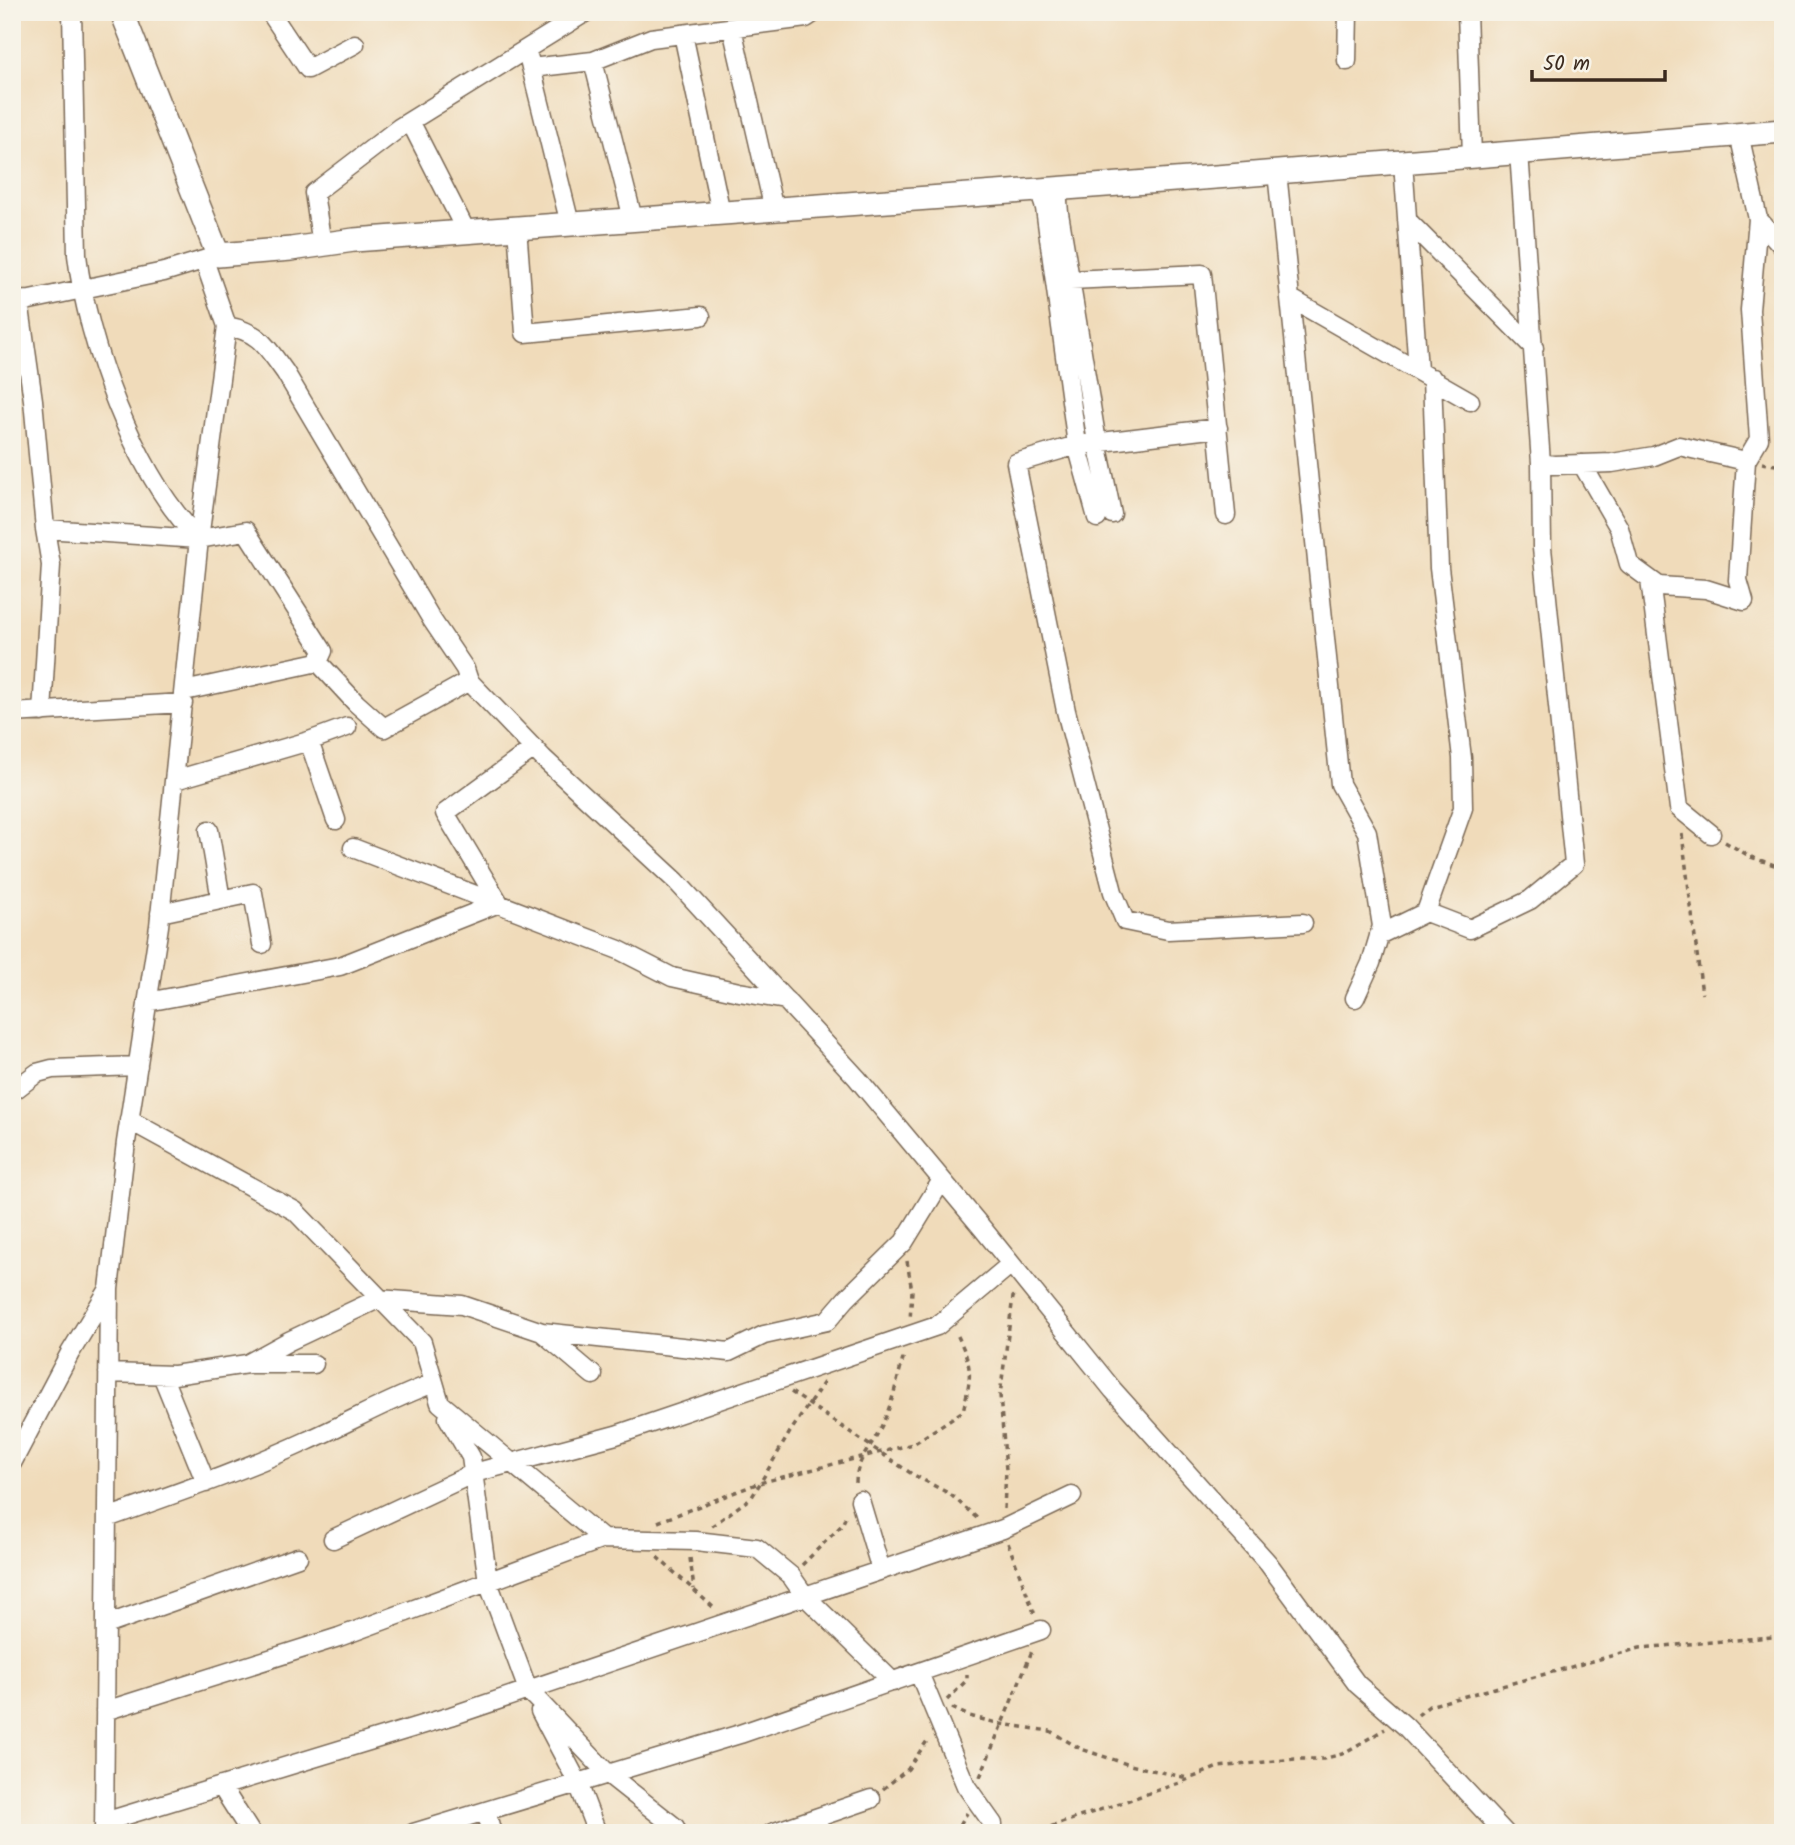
<svg xmlns="http://www.w3.org/2000/svg" width="1795" height="1845" viewBox="0 0 1795 1845" font-family="Kalam,sans-serif">
	<style>
		.lines { fill: none; stroke-linecap: round; stroke-linejoin: round }
		.minor-casing { stroke: #7a6855; stroke-width: 21 }
		.major-casing { stroke: #7a6855; stroke-width: 26 }
		.path { stroke: #7a6855; stroke-width: 3.5; stroke-dasharray: 5 5; stroke-linecap: butt }
		.minor { stroke: #fff; stroke-width: 18 }
		.major { stroke: #fff; stroke-width: 23 }
	</style>
	<rect width="100%" height="100%" fill="#f7f3e8"/>
	<filter id="ink" filterUnits="userSpaceOnUse"><feTurbulence type="fractalNoise" baseFrequency=".0143" numOctaves="2"/><feDisplacementMap in="SourceGraphic" scale="14" xChannelSelector="R" yChannelSelector="G"/><feConvolveMatrix kernelMatrix="1 2 1 2 8 2 1 2 1" color-interpolation-filters="sRGB"/></filter>
	<filter id="wash" filterUnits="userSpaceOnUse"><feTurbulence type="fractalNoise" baseFrequency=".00686" numOctaves="4" result="noise"/><feDisplacementMap in="SourceGraphic" scale="28" xChannelSelector="R" yChannelSelector="G"/><feGaussianBlur stdDeviation="1.57" result="paint"/><feColorMatrix in="noise" values="0 0 0 0 0 0 0 0 0 0 0 0 0 0 0 0 0 1.4 0 .05"/><feComposite in="paint" operator="in"/></filter>
	<g filter="url(#wash)">
		<rect width="100%" height="100%" fill="#f0dbba"/>
	</g>
	<g filter="url(#ink)">
		<g class="lines">
			<defs>
				<path id="minor" d="M 72,12 L 77,255 C 87,343 135,476 199,539
					M 270,12 L 308,69 L 355,44
					M 1467,12 L 1472,156
					M 732,28 L 774,210
					M 683,34 L 721,213
					M 529,59 L 570,224
					M 593,61 L 633,219
					M 1347,61 L 1348,12
					M 531,68 L 593,61 L 651,38 L 806,18 L 815,12
					M 410,121 L 466,231
					M 1739,134 L 1758,219 L 1750,310 L 1759,439 L 1746,461 L 1738,580 L 1744,601
					M 1519,152 L 1541,463 L 1553,465 L 1612,463 L 1654,456 L 1679,446 L 1746,461
					M 1403,162 L 1418,370
					M 1277,172 L 1340,784 L 1367,832 L 1382,926 L 1371,963 L 1355,998
					M 1057,189 L 1059,213 L 1097,442 L 1112,514
					M 1039,190 L 1045,208 L 1077,445 L 1016,463 L 1066,711 L 1113,892 L 1125,921 L 1168,930 L 1303,923
					M 1758,219 L 1783,247
					M 1407,220 L 1534,348
					M 517,227 L 525,333 L 701,316
					M 322,245 L 314,193 L 399,128 L 586,12
					M 1070,280 L 1202,274 L 1226,515
					M 1290,298 L 1470,401
					M 12,301 L 30,300 L 164,272 L 213,257
					M 19,301 L 33,400 L 45,529 L 199,539 L 246,531 L 323,651 L 318,662 L 184,691
					M 227,326 C 260,332 266,346 285,372 L 432,620 L 465,669 L 469,681 L 543,758 L 676,881 L 857,1078 L 983,1229 L 1113,1390 L 1268,1563 L 1357,1684 L 1405,1726 L 1505,1833
					M 1582,464 L 1619,528 L 1629,564 L 1659,586 L 1706,589 L 1744,601
					M 1097,518 L 1077,445 L 1218,428
					M 1650,580 L 1679,808 L 1711,834
					M 318,662 L 356,703 L 384,728 L 469,681
					M 42,712 L 51,565 L 45,529
					M 12,713 L 183,703
					M 309,741 L 336,820
					M 175,780 L 309,741 L 347,727
					M 209,830 L 221,900
					M 353,848 L 619,950 L 672,977 L 739,992 L 786,1000
					M 1426,912 L 1463,808 L 1462,758 L 1439,568 L 1432,378
					M 160,913 L 253,893 L 262,944
					M 1379,935 L 1426,912 L 1470,929 L 1530,900 L 1574,864 L 1542,548 L 1541,463
					M 147,1002 L 340,966 L 499,903 L 445,813 L 534,748
					M 12,1092 L 37,1073 L 52,1069 L 138,1066
					M 129,1120 L 295,1211 L 422,1342 L 440,1403 L 603,1539
					M 542,1332 L 593,1375
					M 247,1364 L 289,1341 L 378,1299 L 462,1305 L 542,1332 L 729,1352 L 764,1335 L 827,1321 L 846,1299 L 904,1242 L 942,1180
					M 108,1373 L 174,1375 L 247,1364 L 314,1364
					M 162,1375 L 206,1483
					M 448,1418 L 471,1457 L 488,1582 L 528,1690 L 608,1774 L 675,1827 L 677,1833
					M 12,1463 L 70,1353 L 109,1289
					M 860,1500 L 881,1570
					M 107,1518 C 174,1494 242,1471 307,1441 C 350,1422 390,1399 434,1383
					M 333,1539 L 474,1473 L 616,1435 L 937,1326 L 1011,1264
					M 106,1625 L 298,1557
					M 919,1673 L 966,1786 L 993,1824
					M 105,1711 L 339,1637 L 603,1539 L 696,1541 L 757,1548 L 791,1576 L 805,1596 L 893,1682
					M 540,1711 L 578,1783 L 597,1833
					M 221,1786 L 251,1833
					M 486,1811 L 492,1833
					M 104,1822 L 451,1716 L 1003,1529 L 1072,1496
					M 104,1833 L 109,1289 L 126,1142 L 159,926 L 199,539 L 227,326 L 204,260
					M 413,1833 L 740,1734 L 1041,1630
					M 772,1833 L 871,1799"/>
				<path id="major" d="M 122,12 L 218,255 L 291,249 L 354,240 L 1229,176 L 1783,131"/>
			</defs>
			<!-- minor casing -->
			<use href="#minor" class="minor-casing"/>
			<!-- major casing -->
			<use href="#major" class="major-casing"/>
			<!-- path -->
			<path class="path" d="M 1762,463 L 1783,466
				M 1682,834 L 1702,994
				M 1725,842 L 1751,857 L 1783,868
				M 907,1261 L 912,1291 L 910,1320
				M 791,1392 L 912,1474 L 950,1494 L 978,1519
				M 856,1483 C 856,1460 870,1449 880,1429 C 892,1406 897,1380 904,1355
				M 1004,1509 L 1006,1470 L 1000,1395 L 1013,1297 L 1015,1295
				M 658,1522 L 759,1483 L 913,1444 L 963,1411 C 972,1373 973,1368 956,1332
				M 712,1526 L 752,1497 L 790,1432 L 824,1382
				M 1008,1543 L 1035,1615
				M 657,1557 L 714,1608
				M 690,1558 L 694,1589
				M 802,1565 L 842,1525 L 847,1514
				M 947,1700 L 967,1680 L 967,1674
				M 952,1708 L 969,1716 L 1001,1724 L 1050,1731 L 1081,1749 L 1130,1765 L 1187,1778
				M 1418,1715 L 1429,1706 L 1640,1648 L 1783,1636
				M 980,1777 L 1032,1651
				M 883,1789 L 908,1769 L 929,1738
				M 955,1833 L 967,1813
				M 1032,1833 L 1179,1783 L 1218,1767 L 1295,1759 L 1323,1759 L 1342,1754 L 1385,1729"/>
			<!-- minor -->
			<use href="#minor" class="minor"/>
			<!-- major -->
			<use href="#major" class="major"/>
		</g>
	</g>
	<!-- margin -->
	<rect width="1795" height="1845" fill="none" stroke="#f7f3e8" stroke-width="42"/>
	<!-- scale -->
	<path d="M1532 70v10h133v-10" fill="none" stroke="#3b2a1e" stroke-width="3.5"/>
	<text x="1543" y="70" font-size="21" fill="#3b2a1e" stroke="#f7f3e8" stroke-width="5" paint-order="stroke">50 m</text>
</svg>
